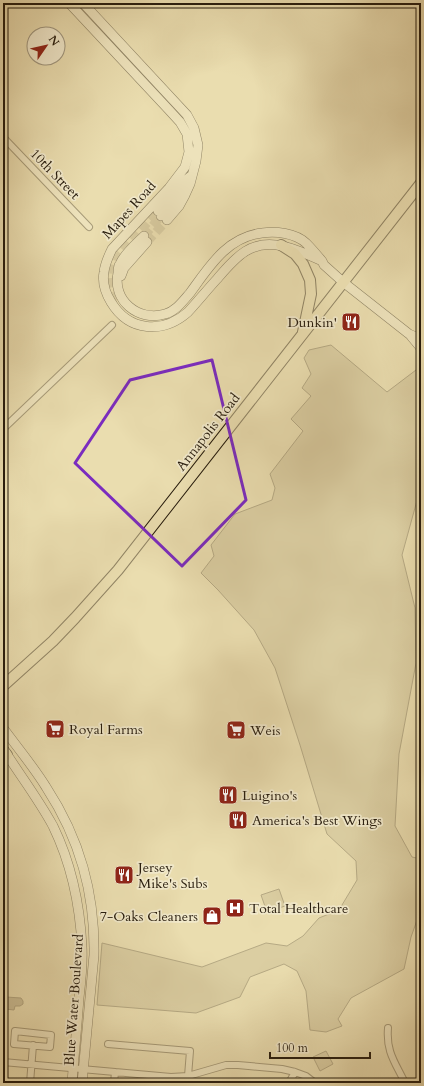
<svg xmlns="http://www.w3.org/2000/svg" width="424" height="1086" viewBox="0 0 424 1086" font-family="Cardo,serif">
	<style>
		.green { fill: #c9bc93; stroke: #786c50 }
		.water { fill: #a89b78; stroke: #74684d }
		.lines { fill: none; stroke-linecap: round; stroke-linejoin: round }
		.secondary-tunnel { stroke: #c3b68f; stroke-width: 9; stroke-dasharray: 9 4.5; stroke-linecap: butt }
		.street-casing { stroke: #584c36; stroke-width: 8 }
		.secondary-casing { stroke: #271c0d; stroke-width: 10 }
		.primary-casing { stroke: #271c0d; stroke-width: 12 }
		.street { stroke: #f1e9cb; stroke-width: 6 }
		.secondary { stroke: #f1e9cb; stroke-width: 9 }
		.primary { stroke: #eaddaf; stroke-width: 10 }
		.marked { fill: none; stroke: #7b2cbf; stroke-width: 3; stroke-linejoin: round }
		.labels { text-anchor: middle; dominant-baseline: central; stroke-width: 3.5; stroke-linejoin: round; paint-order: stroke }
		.street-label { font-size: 14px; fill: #271c0d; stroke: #f1e9cb }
		.poi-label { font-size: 14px; fill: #271c0d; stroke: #f1e9cb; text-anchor: start }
	</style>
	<rect width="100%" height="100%" fill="#eaddaf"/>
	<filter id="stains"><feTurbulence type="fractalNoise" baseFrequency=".005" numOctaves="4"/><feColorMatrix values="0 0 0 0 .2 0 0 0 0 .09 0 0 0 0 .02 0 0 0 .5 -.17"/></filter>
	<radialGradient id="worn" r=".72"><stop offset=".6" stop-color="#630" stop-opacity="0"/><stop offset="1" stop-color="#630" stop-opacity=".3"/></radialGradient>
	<!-- green -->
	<path class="green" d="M 331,345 L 387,392 L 416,370 L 421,374 L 421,486 L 402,555 L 415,608 L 416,663 L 399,754 L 395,826 L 412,857 L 421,859 L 421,909 L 411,937 L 404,969 L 351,998 L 338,1019 L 342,1026 L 326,1032 L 310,1030 L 306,991 L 297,971 L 284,964 L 250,977 L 240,997 L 196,1013 L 97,1005 L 102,943 L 202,967 L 266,943 L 287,946 L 303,936 L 319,918 L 339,910 L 357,880 L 356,861 L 327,834 L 300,745 L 275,668 L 254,630 L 218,590 L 201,573 L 214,556 L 211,545 L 235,514 L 272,500 L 275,488 L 270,474 L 303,431 L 291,419 L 311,396 L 302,388 L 311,374 L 304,358 L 309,350 Z
		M 279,889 L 285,906 L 267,912 L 261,895 Z
		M 326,1051 L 333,1064 L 320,1071 L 313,1057 Z"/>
	<!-- water -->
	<path class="water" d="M 6,997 L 21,998 L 23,1001 L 23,1004 L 20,1006 L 15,1006 L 14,1010 L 5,1009 Z"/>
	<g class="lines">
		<!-- secondary-tunnel -->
		<path class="secondary-tunnel" d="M 144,236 L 161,216
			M 147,242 L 167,220
			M 119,299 C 109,284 109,270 118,255 L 158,211"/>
		<defs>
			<path id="street" d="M 3,137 L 89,227
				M 3,429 L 112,325
				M 388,1028 C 386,1052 395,1062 405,1083
				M 15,1031 L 51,1035 L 50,1047 L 14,1044 Z
				M 108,1044 L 190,1051 L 188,1076 L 191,1083
				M 3,1062 L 171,1077 L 188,1076 L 226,1065 L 238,1065 L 282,1069 L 295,1072 L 306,1076 L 315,1083
				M 30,1083 L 33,1045
				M 114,1083 L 115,1072
				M 289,1083 L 295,1072"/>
			<path id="secondary" d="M 69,3 L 169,110 L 180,122 L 187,134 L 189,152 L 185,167 L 169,188 L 112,249 C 108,257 105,264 104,272 C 102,283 106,294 111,302 C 129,332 163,334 188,312 C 198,301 207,290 217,279 C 235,258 250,239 282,246 C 296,249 309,255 322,261
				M 83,3 L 187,115 L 194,128 L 198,145 L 196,161 L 190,184 L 185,195 L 179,206 L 167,220
				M 158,211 L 182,183 L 192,175
				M 161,216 L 174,202 L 181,193
				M 144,236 C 136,244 124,254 120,264 C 118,266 118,270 118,273 C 112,300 138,322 165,314 C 176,311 183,301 190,293 C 209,267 227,237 262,233 C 276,231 295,233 306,243 C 312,249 317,255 322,261 L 324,265 L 343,282 L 409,334 L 421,339
				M 121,276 L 124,268 L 147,242
				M 411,336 L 421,348
				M 3,728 C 17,747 33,766 46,787 C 80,839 95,893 94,955 L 82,1083
				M 4,750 C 20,775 39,800 53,826 C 71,863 80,906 82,947 C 83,964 81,981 79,998 C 77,1027 74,1055 72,1083"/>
			<path id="primary" d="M 281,245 L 295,254 L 303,264 L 310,280 L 311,294 L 303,332
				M 3,686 L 53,641 L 75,618 L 118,570 L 421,183
				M 3,750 L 7,755"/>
		</defs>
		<!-- street casing -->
		<use href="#street" class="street-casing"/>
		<!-- secondary casing -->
		<use href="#secondary" class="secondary-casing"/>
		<!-- primary casing -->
		<use href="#primary" class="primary-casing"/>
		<!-- street -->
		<use href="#street" class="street"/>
		<!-- secondary -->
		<use href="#secondary" class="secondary"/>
		<!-- primary -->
		<use href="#primary" class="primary"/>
	</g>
	<!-- marked area -->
	<path d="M0 0H424V1086H0ZM 212,360 L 246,500 L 182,566 L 75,463 L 130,380 Z" fill="#eaddaf" fill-opacity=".55" fill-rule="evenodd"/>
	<path class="marked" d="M 212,360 L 246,500 L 182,566 L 75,463 L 130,380 Z"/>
	<!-- icons -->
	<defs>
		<symbol id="restaurant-square" viewBox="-11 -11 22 22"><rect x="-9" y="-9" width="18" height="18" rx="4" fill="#8f2418" stroke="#f1e9cb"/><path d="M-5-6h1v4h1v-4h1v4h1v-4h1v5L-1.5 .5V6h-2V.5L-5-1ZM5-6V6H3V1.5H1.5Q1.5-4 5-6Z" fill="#fff"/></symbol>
		<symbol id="supermarket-square" viewBox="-11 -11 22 22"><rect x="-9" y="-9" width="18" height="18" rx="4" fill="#8f2418" stroke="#f1e9cb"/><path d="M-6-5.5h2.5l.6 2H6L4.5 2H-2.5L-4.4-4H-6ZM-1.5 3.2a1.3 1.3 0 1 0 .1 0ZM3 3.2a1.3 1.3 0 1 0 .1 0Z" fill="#fff"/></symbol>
		<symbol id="hospital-square" viewBox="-11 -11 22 22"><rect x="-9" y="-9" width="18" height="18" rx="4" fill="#8f2418" stroke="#f1e9cb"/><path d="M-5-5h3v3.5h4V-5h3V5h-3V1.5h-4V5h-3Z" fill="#fff"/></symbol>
		<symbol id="shop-square" viewBox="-11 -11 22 22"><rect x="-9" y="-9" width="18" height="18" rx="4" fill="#8f2418" stroke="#f1e9cb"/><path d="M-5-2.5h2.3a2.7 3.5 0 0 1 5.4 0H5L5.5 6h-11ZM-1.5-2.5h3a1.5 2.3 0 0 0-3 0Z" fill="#fff"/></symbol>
	</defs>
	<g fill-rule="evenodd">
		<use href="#restaurant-square" x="340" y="311" width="22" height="22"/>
		<use href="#supermarket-square" x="44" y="718" width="22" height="22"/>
		<use href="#supermarket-square" x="225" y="719" width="22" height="22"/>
		<use href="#restaurant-square" x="217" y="784" width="22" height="22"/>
		<use href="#restaurant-square" x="227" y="809" width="22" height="22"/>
		<use href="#restaurant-square" x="113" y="864" width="22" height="22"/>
		<use href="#hospital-square" x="224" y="897" width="22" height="22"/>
		<use href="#shop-square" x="201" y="905" width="22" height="22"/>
	</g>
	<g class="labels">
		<!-- street labels -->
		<g class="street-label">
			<text transform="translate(55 174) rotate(46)">10th Street</text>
			<text transform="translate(129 210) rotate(-48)">Mapes Road</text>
			<text transform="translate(208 432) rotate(-52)">Annapolis Road</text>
			<text transform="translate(74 1000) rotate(-86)">Blue Water Boulevard</text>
		</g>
		<!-- poi labels -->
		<g class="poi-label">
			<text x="337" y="322" text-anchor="end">Dunkin'</text>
			<text x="69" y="729">Royal Farms</text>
			<text x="250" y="730">Weis</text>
			<text x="242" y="795">Luigino's</text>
			<text x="252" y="820">America's Best Wings</text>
			<text x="138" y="867">Jersey<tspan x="138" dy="16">Mike's Subs</tspan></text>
			<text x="249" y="908">Total Healthcare</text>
			<text x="198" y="916" text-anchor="end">7-Oaks Cleaners</text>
		</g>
	</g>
	<!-- margin -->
	<rect width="424" height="1086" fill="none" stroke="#eaddaf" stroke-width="16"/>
	<rect x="4" y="4" width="416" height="1078" fill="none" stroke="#271c0d" stroke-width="2"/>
	<rect x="8" y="8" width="408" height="1070" fill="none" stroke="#271c0d"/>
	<!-- north arrow -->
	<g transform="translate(46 46) rotate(56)"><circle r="19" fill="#f1e9cb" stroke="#a0977f"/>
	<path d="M0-3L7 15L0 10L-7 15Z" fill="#8f2418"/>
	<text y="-6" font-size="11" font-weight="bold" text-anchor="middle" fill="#271c0d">N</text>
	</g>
	<!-- scale -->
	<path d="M270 1052v6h100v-6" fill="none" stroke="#271c0d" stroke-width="2"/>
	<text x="276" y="1052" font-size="12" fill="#271c0d" stroke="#f1e9cb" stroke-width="3" paint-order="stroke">100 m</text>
	<rect width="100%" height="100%" filter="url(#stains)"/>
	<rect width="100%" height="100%" fill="url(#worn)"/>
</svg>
